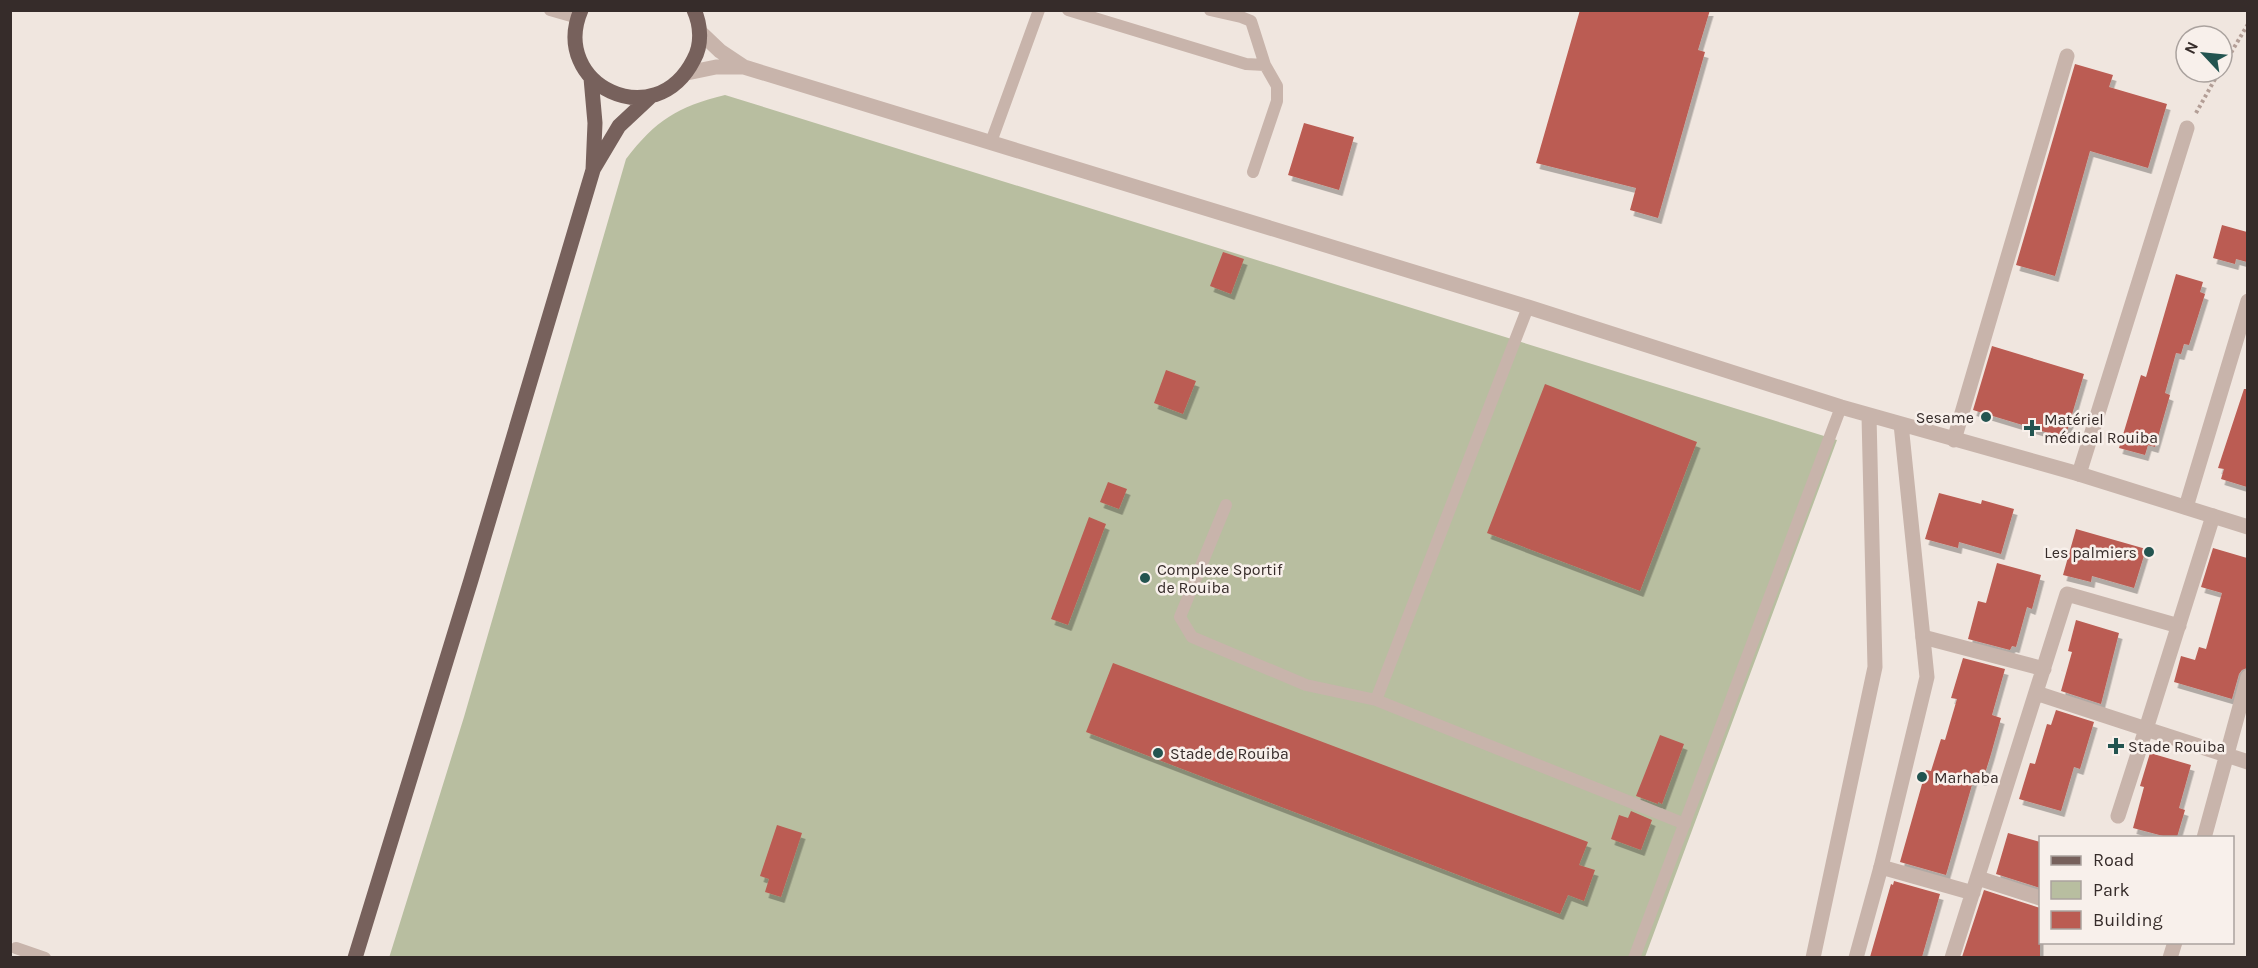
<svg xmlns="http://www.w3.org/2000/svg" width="2258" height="968" viewBox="0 0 2258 968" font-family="Karla,sans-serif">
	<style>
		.green { fill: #b8bea0 }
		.building { fill: #bb5c52; filter: url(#shadow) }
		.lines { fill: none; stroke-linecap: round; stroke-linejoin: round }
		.path { stroke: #b39e96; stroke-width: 4; stroke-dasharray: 3 3; stroke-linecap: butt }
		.service { stroke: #c8b4ab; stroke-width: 12 }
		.minor { stroke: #c8b4ab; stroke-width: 15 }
		.tertiary { stroke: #c8b4ab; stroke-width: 15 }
		.primary { stroke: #77615c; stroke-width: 15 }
		.poi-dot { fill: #235450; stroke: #f8f0eb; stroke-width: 2 }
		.labels { text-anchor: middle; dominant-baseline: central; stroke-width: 5; stroke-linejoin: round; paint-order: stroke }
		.poi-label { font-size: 16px; fill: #362c2a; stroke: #f8f0eb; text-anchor: start }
	</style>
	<defs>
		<filter id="shadow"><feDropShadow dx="3.5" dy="6" stdDeviation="0" flood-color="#0004"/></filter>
	</defs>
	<rect width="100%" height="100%" fill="#f0e6df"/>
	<!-- green -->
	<path class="green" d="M 725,95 L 1837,440 L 1645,957 L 389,958 L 464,717 L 626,159 C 656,120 677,107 725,95 Z"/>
	<!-- building -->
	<path class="building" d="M 1580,10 L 1710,10 L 1698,50 L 1705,52 L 1658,218 L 1630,210 L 1636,188 L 1536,163 Z
		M 2075,64 L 2113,75 L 2109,87 L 2167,104 L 2148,168 L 2090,151 L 2055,276 L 2016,265 Z
		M 1304,123 L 1354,137 L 1339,190 L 1288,175 Z
		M 2222,225 L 2247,232 L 2247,262 L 2236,259 L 2235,264 L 2213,258 Z
		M 1223,252 L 1244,259 L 1231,294 L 1210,286 Z
		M 2176,274 L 2203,282 L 2200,292 L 2205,294 L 2189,345 L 2184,344 L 2181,354 L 2176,353 L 2165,393 L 2170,395 L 2158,437 L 2155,447 L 2148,445 L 2145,455 L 2119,448 L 2141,375 L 2146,377 Z
		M 1992,346 L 2084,374 L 2065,438 L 1973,410 Z
		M 1166,370 L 1196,381 L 1183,414 L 1154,403 Z
		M 1545,384 L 1697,442 L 1640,591 L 1487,533 Z
		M 2244,389 L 2247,389 L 2247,487 L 2221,479 L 2224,469 L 2218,468 Z
		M 1108,482 L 1127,489 L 1119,509 L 1100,502 Z
		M 1939,493 L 1981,504 L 1982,500 L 2014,509 L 2001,554 L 1959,542 L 1958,548 L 1925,539 Z
		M 1089,517 L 1106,524 L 1068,625 L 1051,619 Z
		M 2076,529 L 2146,549 L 2134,588 L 2092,576 L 2091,582 L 2063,575 Z
		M 2213,548 L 2247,558 L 2247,668 L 2242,670 L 2239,674 L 2232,699 L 2174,682 L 2181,656 L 2195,660 L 2199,647 L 2206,649 L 2222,593 L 2201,587 Z
		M 1997,563 L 2041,575 L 2032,609 L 2027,607 L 2016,647 L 2012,646 L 2010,650 L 1968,639 L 1978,601 L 1986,603 Z
		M 2076,620 L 2119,633 L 2101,704 L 2061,691 L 2072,652 L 2068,651 Z
		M 1963,658 L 2005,669 L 1992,715 L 2001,718 L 1991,754 L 1983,780 L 1974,778 L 1946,875 L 1900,862 L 1926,770 L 1931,771 L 1941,739 L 1945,740 L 1957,699 L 1951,698 Z
		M 1113,663 L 1588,842 L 1579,865 L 1595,870 L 1584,901 L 1568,895 L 1560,914 L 1086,732 Z
		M 2056,710 L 2094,722 L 2080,769 L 2074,767 L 2061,811 L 2019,799 L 2030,763 L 2035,764 L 2047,724 L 2051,725 Z
		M 1660,735 L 1684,744 L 1662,804 L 1658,802 L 1658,804 L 1636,796 Z
		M 2150,753 L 2191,765 L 2179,808 L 2185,810 L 2177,837 L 2167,837 L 2133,828 L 2144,787 L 2140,786 Z
		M 1631,811 L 1652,820 L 1641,850 L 1611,839 L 1619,815 L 1628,818 Z
		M 777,825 L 802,833 L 781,897 L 765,892 L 769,879 L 760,876 Z
		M 2008,833 L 2040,842 L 2040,888 L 1996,874 Z
		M 1894,881 L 1940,894 L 1922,957 L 1870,957 L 1891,884 L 1893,885 Z
		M 1984,890 L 2040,908 L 2040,957 L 1962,957 Z"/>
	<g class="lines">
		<!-- path -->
		<path class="path" d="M 2222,68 L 2248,24
			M 2196,113 L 2219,72"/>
		<!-- service -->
		<path class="service" d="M 550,10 L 578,18
			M 1068,10 L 1246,64 L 1265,65 L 1251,21 L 1241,17 L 1210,10
			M 991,142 L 1039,10
			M 1253,172 L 1277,101 L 1277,86 L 1265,65
			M 1528,307 L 1376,700 L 1685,824
			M 1226,505 L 1180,617 L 1192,637 L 1306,685 L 1376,700
			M 16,948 L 45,958
			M 1634,958 L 1841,407"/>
		<!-- minor -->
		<path class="minor" d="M 1954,440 L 2067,56
			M 2079,474 L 2187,128
			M 2186,507 L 2248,301
			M 2213,516 L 2146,729 L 2248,762
			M 1923,637 L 2044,669
			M 2036,693 L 2146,729 L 2118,816
			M 2204,838 L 2248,677
			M 1881,867 L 1973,893
			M 1978,878 L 2040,898
			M 1952,958 L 2067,594 L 2179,626
			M 2170,958 L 2175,942"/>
		<!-- tertiary -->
		<path class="tertiary" d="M 700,32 L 720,51 L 744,67 L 1528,307 L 1841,407 L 2079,474 L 2248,527
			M 687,73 L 716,67 L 744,67
			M 1813,958 L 1875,667 L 1869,416
			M 1856,958 L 1881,867 L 1927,677 L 1901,424"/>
		<!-- primary -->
		<path class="primary" d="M 581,10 C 549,84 655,137 694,59 C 702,45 701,25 694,10
			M 594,168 L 619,126 L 650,97
			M 355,958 L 471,580 L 593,170 L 595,123 L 591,78"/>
	</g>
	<!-- markers -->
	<g class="poi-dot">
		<circle cx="1986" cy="417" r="6"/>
		<path d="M2029 419h6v6h6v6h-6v6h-6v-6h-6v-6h6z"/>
		<circle cx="2149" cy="552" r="6"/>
		<circle cx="1145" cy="578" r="6"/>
		<path d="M2113 737h6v6h6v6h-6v6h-6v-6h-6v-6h6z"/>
		<circle cx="1158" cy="753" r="6"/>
		<circle cx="1922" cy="777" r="6"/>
	</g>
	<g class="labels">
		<!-- poi labels -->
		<g class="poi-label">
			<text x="1974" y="417" text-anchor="end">Sesame</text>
			<text x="2044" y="419">Matériel<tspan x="2044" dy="18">médical Rouiba</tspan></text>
			<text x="2137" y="552" text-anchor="end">Les palmiers</text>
			<text x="1157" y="569">Complexe Sportif<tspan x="1157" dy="18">de Rouiba</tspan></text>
			<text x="2128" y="746">Stade Rouiba</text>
			<text x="1170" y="753">Stade de Rouiba</text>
			<text x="1934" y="777">Marhaba</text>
		</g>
	</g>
	<!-- border -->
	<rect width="2258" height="968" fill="none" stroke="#362c2a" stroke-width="24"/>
	<!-- legend -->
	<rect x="2039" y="836" width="195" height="108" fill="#f8f0eb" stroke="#aaa29e" stroke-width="1.5"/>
	<rect x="2051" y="856" width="30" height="9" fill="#77615c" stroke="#aaa29e" stroke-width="1.5"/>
	<text x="2093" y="866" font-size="18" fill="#362c2a">Road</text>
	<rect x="2051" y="881" width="30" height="18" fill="#b8bea0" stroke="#aaa29e" stroke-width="1.5"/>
	<text x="2093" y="896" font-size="18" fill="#362c2a">Park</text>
	<rect x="2051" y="911" width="30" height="18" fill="#bb5c52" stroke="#aaa29e" stroke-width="1.5"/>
	<text x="2093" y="926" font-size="18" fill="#362c2a">Building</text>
	<!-- north arrow -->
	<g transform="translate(2204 54) rotate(296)"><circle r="28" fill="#f8f0eb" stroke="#aaa29e" stroke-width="1.5"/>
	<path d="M0-4.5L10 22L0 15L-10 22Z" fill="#235450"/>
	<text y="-9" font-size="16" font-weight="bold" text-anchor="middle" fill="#362c2a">N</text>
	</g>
</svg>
